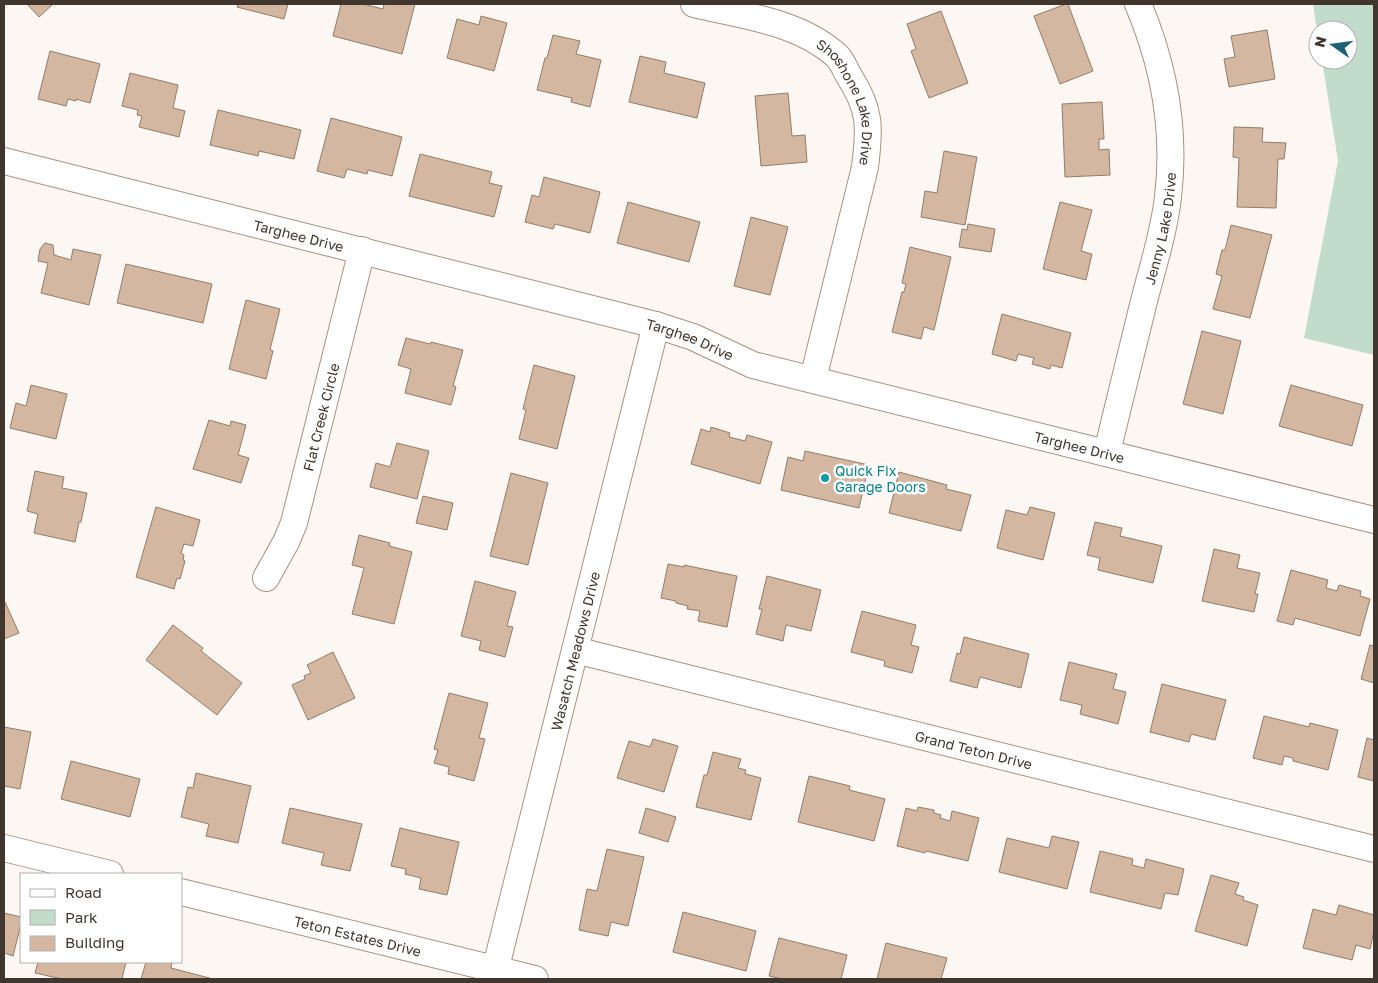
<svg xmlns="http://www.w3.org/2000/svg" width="1378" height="983" viewBox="0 0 1378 983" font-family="'Golos Text',sans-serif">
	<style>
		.green { fill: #c1dccb }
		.building { fill: #d4b7a1; stroke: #927b69 }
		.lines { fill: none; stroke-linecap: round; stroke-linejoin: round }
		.minor-casing { stroke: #a9917f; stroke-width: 28 }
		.minor { stroke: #fff; stroke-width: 26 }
		.culture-dot { fill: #0f9aa8; stroke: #fff; stroke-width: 2 }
		.labels { text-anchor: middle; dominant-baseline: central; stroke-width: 5; stroke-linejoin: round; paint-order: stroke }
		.street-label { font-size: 14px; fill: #40362e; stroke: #fff }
		.culture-label { font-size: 14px; fill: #0d838f; stroke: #fff; text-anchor: start }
	</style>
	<rect width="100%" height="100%" fill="#fcf7f3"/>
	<!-- green -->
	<path class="green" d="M 1313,4 L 1374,4 L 1374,355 L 1304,338 L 1338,161 L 1322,60 L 1348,60 L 1348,30 L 1318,30 L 1318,37 Z"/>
	<!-- building -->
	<path class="building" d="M 27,4 L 51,4 L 52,5 L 39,17 Z
		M 238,4 L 288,4 L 284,19 L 237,7 Z
		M 341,4 L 363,4 L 383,9 L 384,4 L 415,4 L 402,54 L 333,36 Z
		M 1066,4 L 1068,4 L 1093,71 L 1060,84 L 1034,16 Z
		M 941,11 L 968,83 L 929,98 L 911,51 L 916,49 L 907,24 Z
		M 481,16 L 507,23 L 494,71 L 447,58 L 457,19 L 479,25 Z
		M 1267,30 L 1275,79 L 1229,87 L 1224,59 L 1235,57 L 1231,36 Z
		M 553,35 L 580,41 L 576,54 L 601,60 L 590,107 L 571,102 L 572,98 L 537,90 L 545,58 L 547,58 Z
		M 50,51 L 100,64 L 90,103 L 76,99 L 76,101 L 68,99 L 66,106 L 38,99 Z
		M 640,56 L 666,62 L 664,73 L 705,83 L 697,118 L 629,102 Z
		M 130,73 L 178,85 L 173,108 L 185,111 L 179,137 L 139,127 L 142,116 L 137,115 L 138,110 L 122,106 Z
		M 788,93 L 792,136 L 805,135 L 807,162 L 761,166 L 755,96 Z
		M 1102,102 L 1104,139 L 1099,139 L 1099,150 L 1109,149 L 1110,175 L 1065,177 L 1062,104 Z
		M 218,110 L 301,130 L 294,159 L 259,151 L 258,156 L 210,145 Z
		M 331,118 L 402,137 L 392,176 L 368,170 L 367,174 L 347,169 L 344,178 L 317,171 Z
		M 1234,127 L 1263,128 L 1262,142 L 1286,143 L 1284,159 L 1278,159 L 1276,208 L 1237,207 L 1239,158 L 1233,157 Z
		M 944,151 L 977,157 L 965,225 L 921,217 L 925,191 L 937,193 Z
		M 420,154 L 492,172 L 489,183 L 502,186 L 494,217 L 409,196 Z
		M 544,177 L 600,192 L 590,233 L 555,224 L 553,229 L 525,222 L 532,195 L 539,197 Z
		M 628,202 L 700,222 L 689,262 L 617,243 Z
		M 1060,202 L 1092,210 L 1081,251 L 1092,254 L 1086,280 L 1043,269 Z
		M 751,217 L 788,227 L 770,295 L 734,286 Z
		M 968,224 L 995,229 L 991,252 L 959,247 L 962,229 L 967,230 Z
		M 1231,225 L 1272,235 L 1250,318 L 1213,309 L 1222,276 L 1216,274 L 1222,250 L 1225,250 Z
		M 45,243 L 53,245 L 54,255 L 71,260 L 73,249 L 101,255 L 89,305 L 41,293 L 48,263 L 38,261 L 40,249 Z
		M 910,247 L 951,257 L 934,330 L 924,327 L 921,339 L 892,332 L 902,292 L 904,292 L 906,284 L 902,283 Z
		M 126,264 L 212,284 L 203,323 L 117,303 Z
		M 246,300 L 280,309 L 270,350 L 273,351 L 266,379 L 229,369 Z
		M 1002,314 L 1071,333 L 1062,368 L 1051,365 L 1050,369 L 1032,364 L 1034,358 L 1018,354 L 1016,361 L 992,354 Z
		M 1202,331 L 1241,341 L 1223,414 L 1183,404 Z
		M 406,338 L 430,344 L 431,342 L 463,350 L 453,386 L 456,387 L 451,405 L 405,393 L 411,369 L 398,365 Z
		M 534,365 L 575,376 L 557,449 L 519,439 L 526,410 L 523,409 Z
		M 31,385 L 67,394 L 56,439 L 10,428 L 16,403 L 26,406 Z
		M 1291,385 L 1363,405 L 1352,446 L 1279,426 Z
		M 209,420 L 230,426 L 231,421 L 246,425 L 238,455 L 249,458 L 241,483 L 193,469 Z
		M 711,427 L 730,433 L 729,437 L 745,441 L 747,435 L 772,442 L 760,484 L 691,464 L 701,429 L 710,432 Z
		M 397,443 L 429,451 L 417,499 L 370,487 L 376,463 L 390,467 Z
		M 805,451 L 869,465 L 859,508 L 781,490 L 788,457 L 803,461 Z
		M 35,471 L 64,477 L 62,488 L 87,493 L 81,522 L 79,522 L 75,542 L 34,533 L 38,514 L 27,511 Z
		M 899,472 L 947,485 L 946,489 L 971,495 L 961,531 L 889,513 Z
		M 511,473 L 548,483 L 528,565 L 490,556 Z
		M 423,496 L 453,503 L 447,530 L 416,523 Z
		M 156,507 L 200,520 L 193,546 L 184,544 L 181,553 L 184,555 L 183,560 L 185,561 L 180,579 L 177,578 L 174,589 L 136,577 Z
		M 1030,507 L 1055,513 L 1043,560 L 997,548 L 1006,510 L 1027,515 Z
		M 1095,522 L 1122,528 L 1120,536 L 1162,546 L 1153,583 L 1098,570 L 1100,558 L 1087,555 Z
		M 359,535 L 390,543 L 389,546 L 412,552 L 394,624 L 352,614 L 364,568 L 352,565 Z
		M 1214,549 L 1240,555 L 1237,568 L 1260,573 L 1255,594 L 1258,594 L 1254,612 L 1202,601 Z
		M 668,564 L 684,567 L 684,565 L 737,576 L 727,627 L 698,621 L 700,611 L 687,609 L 688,606 L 676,603 L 676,601 L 661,598 Z
		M 1291,570 L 1328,580 L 1326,588 L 1337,591 L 1339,585 L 1361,591 L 1360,596 L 1370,599 L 1360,636 L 1295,618 L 1293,625 L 1277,621 Z
		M 767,576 L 821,590 L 811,631 L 786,625 L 783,641 L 756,634 L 762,609 L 759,609 Z
		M 475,581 L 516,592 L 507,626 L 513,627 L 505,657 L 479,650 L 481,641 L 461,636 Z
		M 4,600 L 19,633 L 4,639 Z
		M 862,611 L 916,625 L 911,645 L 919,647 L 912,673 L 884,666 L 885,661 L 851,652 Z
		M 173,625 L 203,648 L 201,651 L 242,683 L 217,715 L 146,660 Z
		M 964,637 L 1029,654 L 1021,688 L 980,677 L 977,688 L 950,681 L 957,653 L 960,654 Z
		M 1370,645 L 1374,646 L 1374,683 L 1361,679 Z
		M 333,652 L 355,698 L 308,720 L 292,685 L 305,679 L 304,676 L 311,673 L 307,665 Z
		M 1069,662 L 1117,674 L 1113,689 L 1126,692 L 1118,724 L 1080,714 L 1082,705 L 1060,700 Z
		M 1162,684 L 1226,700 L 1215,740 L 1191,734 L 1189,742 L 1150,732 Z
		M 449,693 L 488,703 L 479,738 L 485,739 L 474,781 L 448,774 L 449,767 L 434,763 L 438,750 L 434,749 Z
		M 1264,716 L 1309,727 L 1310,723 L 1338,730 L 1328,770 L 1293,761 L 1293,758 L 1284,756 L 1282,765 L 1253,758 Z
		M 4,727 L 31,732 L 20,789 L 4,786 Z
		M 1367,738 L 1374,740 L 1374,781 L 1358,777 Z
		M 653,739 L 678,746 L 664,792 L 617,778 L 629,741 L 650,747 Z
		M 713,752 L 741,759 L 738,768 L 746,770 L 745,774 L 761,778 L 751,820 L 696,807 L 704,775 L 707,775 Z
		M 71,761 L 140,779 L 130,817 L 61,799 Z
		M 196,773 L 251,786 L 238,843 L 206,836 L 209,824 L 181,817 L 188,787 L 193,788 Z
		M 809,776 L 850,786 L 849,790 L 885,799 L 874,841 L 798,822 Z
		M 918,807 L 934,810 L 934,813 L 941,815 L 940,818 L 950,821 L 952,811 L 979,818 L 968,861 L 926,851 L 925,853 L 897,846 L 906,808 L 917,811 Z
		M 290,808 L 362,824 L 350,871 L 321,865 L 324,853 L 282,843 Z
		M 646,808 L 676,817 L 668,842 L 639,833 Z
		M 400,828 L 459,842 L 447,895 L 419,889 L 421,878 L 405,874 L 406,869 L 391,866 Z
		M 1052,836 L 1079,842 L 1067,889 L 999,872 L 1007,838 L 1049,848 Z
		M 607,849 L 644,857 L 628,926 L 611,922 L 608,936 L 579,930 L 587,889 L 597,891 Z
		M 1100,851 L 1133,859 L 1132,865 L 1144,868 L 1146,859 L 1184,869 L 1178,895 L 1165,893 L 1161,909 L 1090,892 Z
		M 1211,875 L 1239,883 L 1235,894 L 1244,897 L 1243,900 L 1258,905 L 1247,946 L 1195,931 Z
		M 1339,905 L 1374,915 L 1374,931 L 1370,949 L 1356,945 L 1352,960 L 1303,948 L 1313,909 L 1336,915 Z
		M 683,912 L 756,931 L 746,971 L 673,952 Z
		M 4,913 L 21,917 L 21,924 L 13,956 L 4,953 Z
		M 779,938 L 847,955 L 841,979 L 782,979 L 769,976 Z
		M 886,943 L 947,958 L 941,979 L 877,979 Z
		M 38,962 L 126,962 L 122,979 L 62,979 L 35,973 Z
		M 146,962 L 172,962 L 171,968 L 213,979 L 141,979 Z"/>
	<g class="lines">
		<defs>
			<g id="minor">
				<path id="s1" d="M 694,4 C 742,16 799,21 837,56 C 842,61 845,69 849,76 C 871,110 870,128 865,167 L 813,379"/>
				<path id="s2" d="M 4,161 L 656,325 L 693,337 L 753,365 L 1374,520"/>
				<path id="s3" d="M 1107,452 C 1119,403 1131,354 1143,305 C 1152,269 1164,233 1168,197 C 1176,130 1164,65 1138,4"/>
				<path id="s4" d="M 266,578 L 286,542 L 294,523 L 362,250"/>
				<path id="s5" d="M 575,650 L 1374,849"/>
				<path d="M 4,848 L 110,874"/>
				<path id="s6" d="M 181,892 L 535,979"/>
				<path id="s7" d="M 493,979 L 656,325"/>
			</g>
		</defs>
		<!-- minor casing -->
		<use href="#minor" class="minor-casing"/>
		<!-- minor -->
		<use href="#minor" class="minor"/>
	</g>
	<!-- markers -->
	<circle class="culture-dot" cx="825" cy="478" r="5"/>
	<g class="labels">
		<!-- street labels -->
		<g class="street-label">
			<text stroke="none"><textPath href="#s1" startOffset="201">Shoshone Lake Drive</textPath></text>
			<text stroke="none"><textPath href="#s3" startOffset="230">Jenny Lake Drive</textPath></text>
			<text stroke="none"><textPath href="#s2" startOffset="304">Targhee Drive</textPath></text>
			<text stroke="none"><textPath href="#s2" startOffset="709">Targhee Drive</textPath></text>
			<text stroke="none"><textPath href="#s4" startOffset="171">Flat Creek Circle</textPath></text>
			<text stroke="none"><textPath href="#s2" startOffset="1114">Targhee Drive</textPath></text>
			<text stroke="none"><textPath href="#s7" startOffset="338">Wasatch Meadows Drive</textPath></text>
			<text stroke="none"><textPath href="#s5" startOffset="411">Grand Teton Drive</textPath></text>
			<text stroke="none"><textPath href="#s6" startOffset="182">Teton Estates Drive</textPath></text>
		</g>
		<!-- culture labels -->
		<g class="culture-label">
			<text x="835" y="470">Quick Fix<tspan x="835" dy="16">Garage Doors</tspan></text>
		</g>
	</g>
	<!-- border -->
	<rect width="1378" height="983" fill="none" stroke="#40362e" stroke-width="10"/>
	<!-- legend -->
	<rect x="20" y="873" width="162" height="90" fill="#ffffff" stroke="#b3afab"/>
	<rect x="30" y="889" width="25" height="8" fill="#ffffff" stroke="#b3afab"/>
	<text x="65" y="898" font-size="15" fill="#40362e">Road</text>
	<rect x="30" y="910" width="25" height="15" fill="#c1dccb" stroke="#b3afab"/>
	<text x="65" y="923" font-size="15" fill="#40362e">Park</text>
	<rect x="30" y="936" width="25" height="15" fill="#d4b7a1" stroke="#b3afab"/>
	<text x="65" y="948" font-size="15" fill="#40362e">Building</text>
	<!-- north arrow -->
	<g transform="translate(1333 45) rotate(284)"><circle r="24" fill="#ffffff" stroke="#b3afab"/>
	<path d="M0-4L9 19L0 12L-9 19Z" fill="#1f5f74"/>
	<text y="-8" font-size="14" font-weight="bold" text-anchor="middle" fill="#40362e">N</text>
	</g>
</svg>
